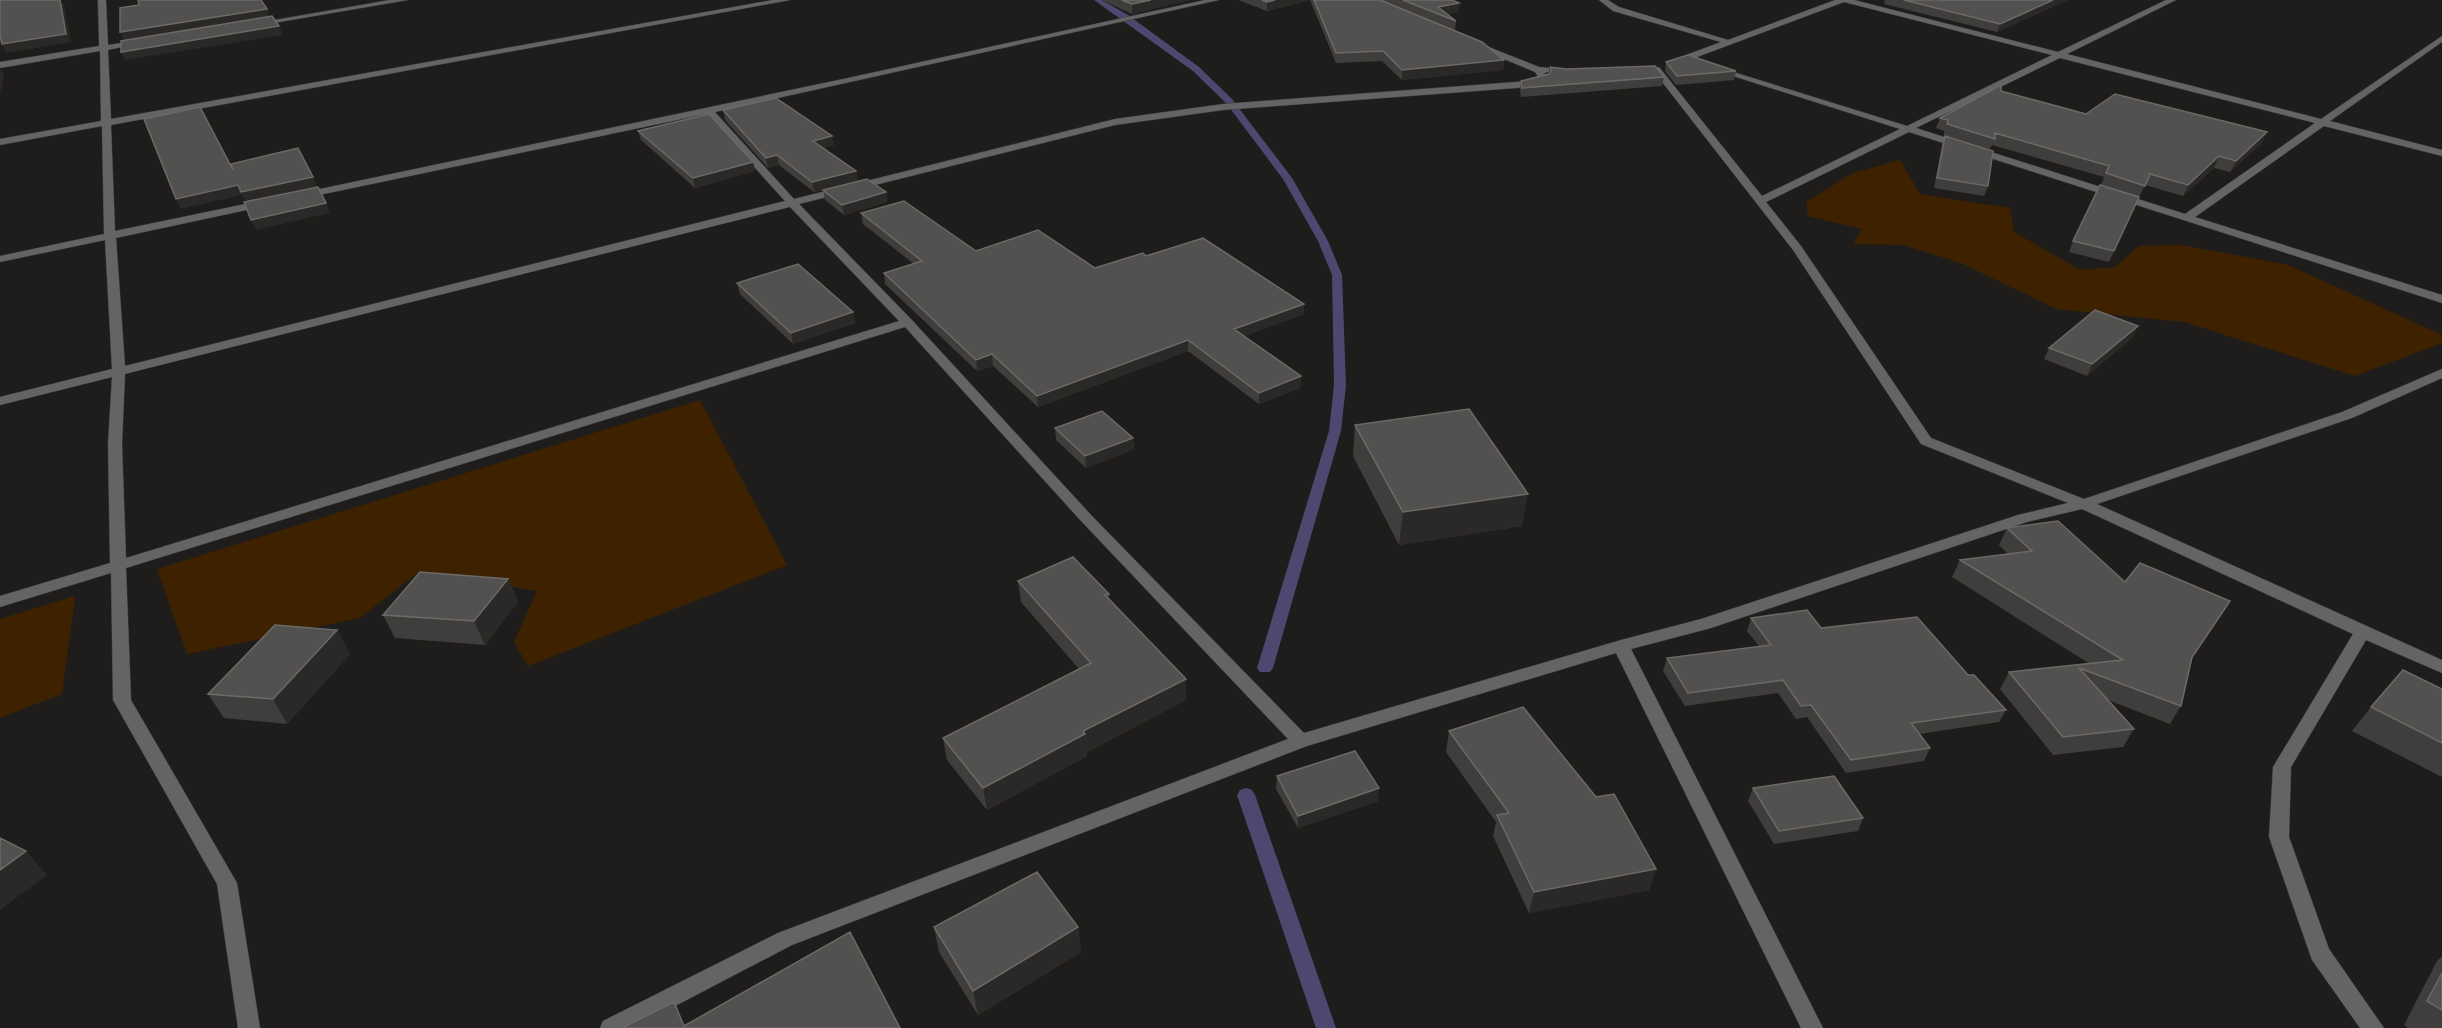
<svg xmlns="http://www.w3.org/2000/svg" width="2442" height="1028" viewBox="0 0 2442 1028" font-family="'IBM Plex Sans',sans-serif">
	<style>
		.green { fill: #3e2200 }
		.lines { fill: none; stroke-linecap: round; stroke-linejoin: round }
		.stream { fill: #4e4871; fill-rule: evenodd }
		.minor-casing { stroke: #3c3b39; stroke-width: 1 }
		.minor { fill: #646466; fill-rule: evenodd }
		.wall { fill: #403e3c }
		.shaded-wall { fill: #2b2927 }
		.building { fill: #53514f; stroke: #6c6a68; stroke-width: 1.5 }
	</style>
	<rect width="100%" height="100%" fill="#1f1d1b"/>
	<!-- green -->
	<path class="green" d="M 1900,160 L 1920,194 L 2010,208 L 2014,232 L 2080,270 L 2115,267 L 2139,246 L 2182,245 L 2288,265 L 2442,335 L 2442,343 L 2355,376 L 2184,322 L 2056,309 L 1961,263 L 1903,245 L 1853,244 L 1862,229 L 1808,216 L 1806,202 L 1853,173 Z
		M 700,400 L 787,565 L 528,666 L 514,642 L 537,591 L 420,571 L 360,618 L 187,654 L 157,569 Z
		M 75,596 L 62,694 L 0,718 L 0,619 Z"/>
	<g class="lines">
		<!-- stream -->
		<path class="stream" d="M 1094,0 L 1102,0 L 1128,15 L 1199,67 L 1232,99 L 1292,178 L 1328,241 L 1342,275 L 1346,385 L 1341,431 L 1273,668 L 1270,672 L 1260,672 L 1257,668 L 1329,431 L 1334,385 L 1332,275 L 1318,241 L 1283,179 L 1226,103 L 1193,71 Z
			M 1246,788 L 1252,790 L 1255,795 L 1336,1028 L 1316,1028 L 1237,795 L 1240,790 Z"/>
		<defs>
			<path id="minor" d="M 98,0 L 106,0 L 108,45 L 140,40 L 144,42 L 108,50 L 111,119 L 773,0 L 790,0 L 111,125 L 115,231 L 265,200 L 270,203 L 265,206 L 116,238 L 125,366 L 785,201 L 706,114 L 300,199 L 296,198 L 296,194 L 848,78 L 1205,0 L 1219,0 L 715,112 L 794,199 L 1115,119 L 1223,104 L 1528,81 L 1539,78 L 1535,72 L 1473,46 L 1472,44 L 1476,42 L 1539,67 L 1549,68 L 1549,72 L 1544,73 L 1548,79 L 1547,81 L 1529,87 L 1223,110 L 1115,125 L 799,204 L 911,319 L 1092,516 L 1304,733 L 1621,640 L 1701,619 L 2018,515 L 2068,503 L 1921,444 L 1793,250 L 1652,69 L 1659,67 L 1762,196 L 1900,129 L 1714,70 L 1714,66 L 1907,126 L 2052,55 L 1844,2 L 1673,66 L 1670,65 L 1670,61 L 1721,42 L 1613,11 L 1599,0 L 1608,0 L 1619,7 L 1728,40 L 1835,0 L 1854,0 L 2058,52 L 2166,0 L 2176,0 L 2067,54 L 2321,119 L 2442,36 L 2442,42 L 2330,121 L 2442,150 L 2442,156 L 2324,126 L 2195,217 L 2442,295 L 2442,303 L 1909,132 L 1766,202 L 1801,246 L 1931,438 L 2084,499 L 2342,412 L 2442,369 L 2442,378 L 2352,418 L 2097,504 L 2442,660 L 2442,673 L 2366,640 L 2291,767 L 2289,837 L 2329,949 L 2384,1028 L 2360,1028 L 2312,960 L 2269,837 L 2273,767 L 2353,634 L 2082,509 L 2027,522 L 1711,628 L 1631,649 L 1823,1028 L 1801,1028 L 1616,653 L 1307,746 L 792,945 L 633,1028 L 600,1028 L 603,1021 L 778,933 L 1288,739 L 1082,522 L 905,327 L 126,568 L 131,700 L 237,883 L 260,1028 L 238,1028 L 217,884 L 113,700 L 111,573 L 0,607 L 0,596 L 110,563 L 108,444 L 112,377 L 0,405 L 0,397 L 112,369 L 105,240 L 0,262 L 0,256 L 104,234 L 102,126 L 0,145 L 0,139 L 101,121 L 100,51 L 0,68 L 0,62 L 99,46 ZM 2060,58 L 2315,123 L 2185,214 L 1916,128 ZM 790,207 L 899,321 L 126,558 L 122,444 L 125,374 Z
				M 390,0 L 408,0 L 256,26 L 252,24 Z"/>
		</defs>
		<!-- minor casing -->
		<use href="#minor" class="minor-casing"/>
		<!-- minor -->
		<use href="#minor" class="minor"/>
	</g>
	<!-- wall -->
	<path class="wall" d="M 1102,0 L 1190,0 L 1132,14 Z
		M 1238,0 L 1452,0 L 1459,3 L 1458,12 L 1447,14 L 1456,21 L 1455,31 L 1504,60 L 1503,70 L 1402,80 L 1382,61 L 1336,63 L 1310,0 L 1267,11 Z
		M 1885,0 L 2068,0 L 1997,32 L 1884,4 Z
		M 1666,62 L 1736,71 L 1734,80 L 1676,85 L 1665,71 Z
		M 1550,67 L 1664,77 L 1662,86 L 1521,97 L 1520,90 L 1521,81 L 1549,74 Z
		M 2001,91 L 2086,114 L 2267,132 L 2262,143 L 2230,172 L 2214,168 L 2183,196 L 2145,185 L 2139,197 L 2101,185 L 2104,177 L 1992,145 L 1990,149 L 1944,135 L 1944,131 L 1936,128 L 1940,118 Z
		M 723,110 L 834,145 L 823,148 L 858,181 L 814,192 L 779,165 L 768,168 L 725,120 Z
		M 638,131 L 755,171 L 695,188 L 641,140 Z
		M 1945,136 L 1988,186 L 1984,196 L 1934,188 L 1942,145 Z
		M 823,190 L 886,192 L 887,202 L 844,215 L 825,200 Z
		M 2139,197 L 2109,262 L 2069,252 L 2073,241 Z
		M 861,213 L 976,251 L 1095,268 L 1146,256 L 1304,304 L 1304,314 L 1244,336 L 1301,376 L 1300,388 L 1259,404 L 1188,351 L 1038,407 L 993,366 L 977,371 L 885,284 L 884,273 L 914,264 L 863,224 Z
		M 737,283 L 853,312 L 855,323 L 793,344 L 740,294 Z
		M 2133,337 L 2087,376 L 2044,359 L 2049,348 Z
		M 1355,425 L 1522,526 L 1399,545 L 1353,456 Z
		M 1055,428 L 1133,438 L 1134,449 L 1086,468 L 1056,440 Z
		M 2007,528 L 2125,582 L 2219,619 L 2192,659 L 2181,706 L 2170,724 L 2108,700 L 2134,729 L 2123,747 L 2053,755 L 2000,689 L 2009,672 L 2090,664 L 1952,577 L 1960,560 L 2008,554 L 1999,545 Z
		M 508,579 L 518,602 L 485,645 L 395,638 L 383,615 Z
		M 1018,581 L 1109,594 L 1109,600 L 1186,700 L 1087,752 L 1087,756 L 987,810 L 947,760 L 943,738 L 1079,669 L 1021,602 Z
		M 1751,618 L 1821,628 L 1968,675 L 2006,710 L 1999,722 L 1919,734 L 1930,748 L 1924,761 L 1846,773 L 1807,717 L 1796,719 L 1778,693 L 1685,706 L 1663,671 L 1667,658 L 1759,646 L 1747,631 Z
		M 337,630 L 350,654 L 287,724 L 224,718 L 208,694 Z
		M 2442,689 L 2442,777 L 2352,731 L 2371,707 Z
		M 1449,731 L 1596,797 L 1656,869 L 1649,890 L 1529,913 L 1493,836 L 1496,822 L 1446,752 Z
		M 1277,776 L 1378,801 L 1298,828 L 1276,789 Z
		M 1753,788 L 1863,818 L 1858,831 L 1774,844 L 1748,801 Z
		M 934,927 L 1078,927 L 1081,952 L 978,1015 L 939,952 Z
		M 2442,956 L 2442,1028 L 2408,1028 L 2404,1025 L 2437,961 Z"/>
	<!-- shaded-wall -->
	<path class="shaded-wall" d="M 60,0 L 64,5 L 71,42 L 6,53 L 2,44 Z
		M 1151,0 L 1190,0 L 1132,14 L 1132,4 Z
		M 1275,0 L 1310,0 L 1267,11 L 1267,2 Z
		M 2053,0 L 2068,0 L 1997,32 L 2000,24 Z
		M 1459,3 L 1458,12 L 1441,16 L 1438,7 Z
		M 267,9 L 270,17 L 124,40 L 120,32 Z
		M 279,26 L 283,35 L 125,60 L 121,52 Z
		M 1504,60 L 1503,70 L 1402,80 L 1402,70 Z
		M 0,67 L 4,75 L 0,94 Z
		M 2267,132 L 2262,143 L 2230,172 L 2236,161 Z
		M 832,136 L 834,145 L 815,150 L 813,141 Z
		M 777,155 L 779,165 L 768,168 L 766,158 Z
		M 2219,156 L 2214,168 L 2183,196 L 2188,185 Z
		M 753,162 L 755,171 L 695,188 L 693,178 Z
		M 856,171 L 858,181 L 814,192 L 812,182 Z
		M 313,177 L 317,187 L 245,201 L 242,195 L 181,209 L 176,199 L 238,185 Z
		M 886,192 L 887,202 L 844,215 L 842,205 Z
		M 326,203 L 330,213 L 256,230 L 251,220 Z
		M 1304,304 L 1304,314 L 1234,340 L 1234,329 Z
		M 853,312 L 855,323 L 793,344 L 791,333 Z
		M 2138,326 L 2133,337 L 2087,376 L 2092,364 Z
		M 1188,340 L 1188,351 L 1038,407 L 1037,396 Z
		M 992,354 L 993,366 L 977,371 L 976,360 Z
		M 1301,376 L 1300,388 L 1259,404 L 1259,393 Z
		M 1133,438 L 1134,449 L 1086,468 L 1085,456 Z
		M 1528,494 L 1522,526 L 1399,545 L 1403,512 Z
		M 508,579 L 518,602 L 485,645 L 474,621 Z
		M 2230,601 L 2219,619 L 2181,675 L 2192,657 Z
		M 337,630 L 350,654 L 287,724 L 273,699 Z
		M 1186,679 L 1186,700 L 1087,752 L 1087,756 L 987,810 L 983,788 L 1083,731 Z
		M 1379,788 L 1378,801 L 1298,828 L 1298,816 Z
		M 26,851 L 47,875 L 0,910 L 0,870 Z
		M 1656,869 L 1649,890 L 1529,913 L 1534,892 Z
		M 1078,927 L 1081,952 L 978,1015 L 973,991 Z"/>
	<!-- building -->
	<path class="building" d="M 0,0 L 60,0 L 66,34 L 2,44 L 0,37 Z
		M 138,0 L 261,0 L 267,9 L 120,32 L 120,8 L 139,5 Z
		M 1122,0 L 1151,0 L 1132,4 Z
		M 1262,0 L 1275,0 L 1267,2 Z
		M 1314,0 L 1380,0 L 1482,42 L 1504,60 L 1402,70 L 1383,51 L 1336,53 Z
		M 1403,0 L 1452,0 L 1459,3 L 1438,7 L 1456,21 Z
		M 1904,0 L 2053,0 L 2000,24 Z
		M 272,16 L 279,26 L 121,52 L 121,41 Z
		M 1688,55 L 1736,71 L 1677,76 L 1666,62 Z
		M 1655,66 L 1664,77 L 1522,88 L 1521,81 L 1549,74 L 1551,71 L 1550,67 L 1567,69 Z
		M 2001,85 L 2001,91 L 2086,114 L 2115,94 L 2267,132 L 2236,161 L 2219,156 L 2188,185 L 2150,174 L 2145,186 L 2106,173 L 2109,166 L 1995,133 L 1995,139 L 1947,124 L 1948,120 L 1940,118 Z
		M 776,98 L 832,136 L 813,141 L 856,171 L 812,182 L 777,155 L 766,158 L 723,110 Z
		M 200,107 L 233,170 L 231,164 L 298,148 L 313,177 L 241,192 L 238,185 L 176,199 L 144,119 Z
		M 709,114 L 753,162 L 693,178 L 638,131 Z
		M 1945,136 L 1993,151 L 1988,186 L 1937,178 Z
		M 867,179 L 886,192 L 842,205 L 823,190 Z
		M 2100,185 L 2139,197 L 2114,251 L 2073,241 Z
		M 318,187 L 326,203 L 251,220 L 244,202 Z
		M 904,201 L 976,251 L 1038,230 L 1095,268 L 1143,253 L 1146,256 L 1203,238 L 1304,304 L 1234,329 L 1301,376 L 1259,393 L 1188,340 L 1037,396 L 992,354 L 976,360 L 884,273 L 922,261 L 861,213 Z
		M 798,264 L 853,312 L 791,333 L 737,283 Z
		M 2095,310 L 2138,326 L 2092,364 L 2049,348 Z
		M 1469,409 L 1528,494 L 1403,512 L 1355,425 Z
		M 1102,411 L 1133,438 L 1085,456 L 1055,428 Z
		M 2058,521 L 2125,582 L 2140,563 L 2230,601 L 2192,657 L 2181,706 L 2079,668 L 2134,729 L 2063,737 L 2009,672 L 2123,660 L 1960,560 L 2032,551 L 2007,528 Z
		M 1073,557 L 1109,594 L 1105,595 L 1186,679 L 1083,731 L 1085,734 L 983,788 L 943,738 L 1091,663 L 1018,581 Z
		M 420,572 L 508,579 L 474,621 L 383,615 Z
		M 1807,610 L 1821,628 L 1917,617 L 1968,675 L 1974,675 L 2006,710 L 1911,723 L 1930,748 L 1851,760 L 1811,705 L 1801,706 L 1783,680 L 1688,693 L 1667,658 L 1771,645 L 1751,618 Z
		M 275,625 L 337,630 L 273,699 L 208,694 Z
		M 2403,670 L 2442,689 L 2442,743 L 2371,707 Z
		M 1523,707 L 1596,797 L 1614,794 L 1656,869 L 1534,892 L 1497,815 L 1509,813 L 1449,731 Z
		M 1355,751 L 1379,788 L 1298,816 L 1277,776 Z
		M 1834,776 L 1863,818 L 1779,831 L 1753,788 Z
		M 0,838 L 26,851 L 0,870 Z
		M 1037,872 L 1078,927 L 973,991 L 934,927 Z
		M 850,932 L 900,1028 L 622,1028 L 674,1002 L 684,1026 Z
		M 2442,973 L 2442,1010 L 2427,1001 Z"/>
</svg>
